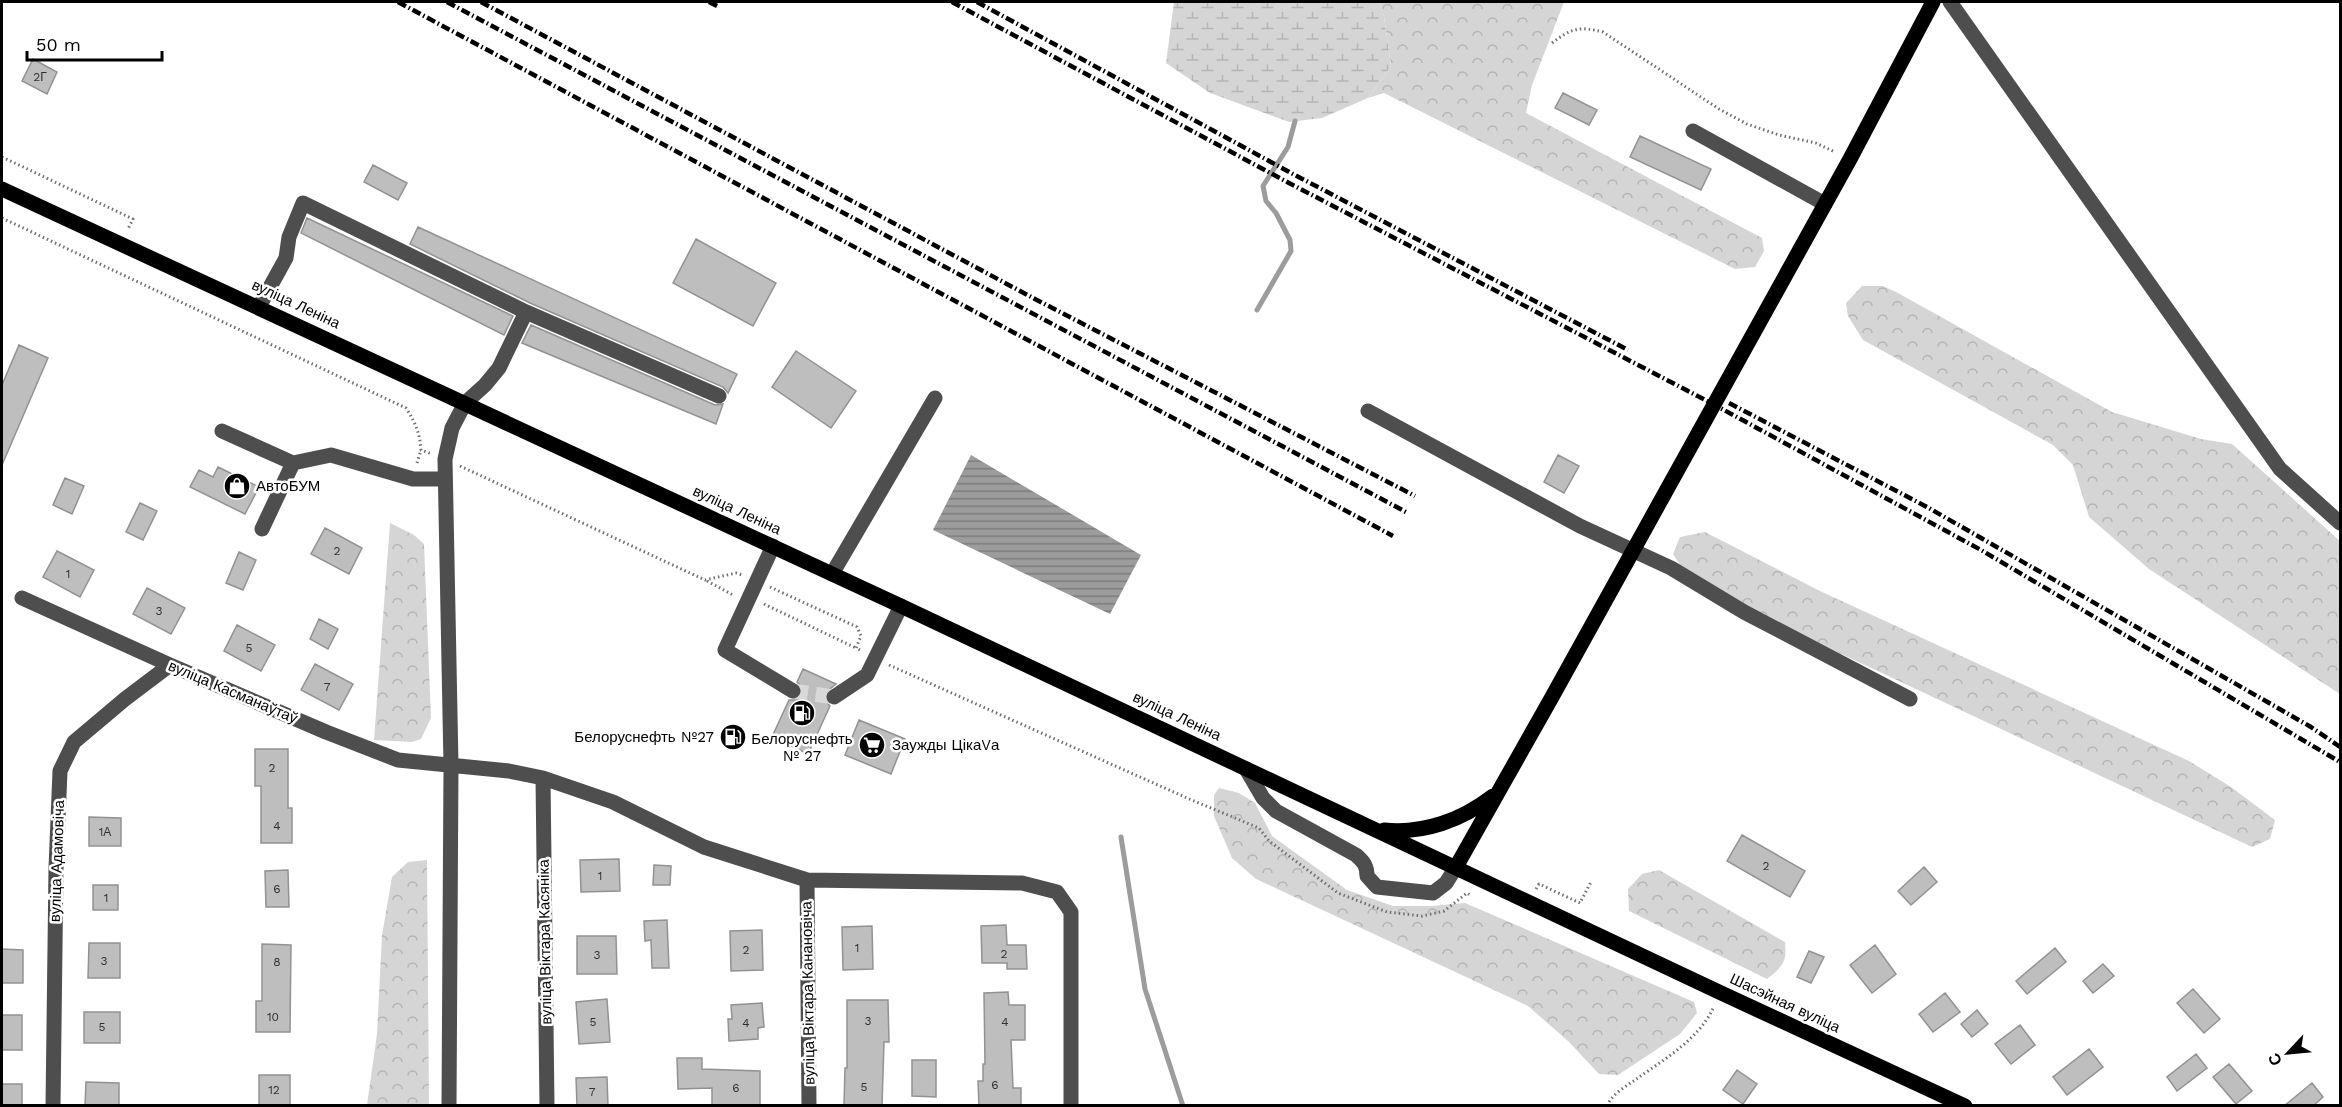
<svg xmlns="http://www.w3.org/2000/svg" width="2342" height="1107" viewBox="0 0 2342 1107" font-family="'Work Sans',sans-serif">
	<style>
		.forest { fill: url(#forest-crowns) }
		.wetland { fill: url(#wetland-marsh) }
		.water { fill: url(#water-rules) }
		.lines { fill: none; stroke-linecap: round; stroke-linejoin: round }
		.stream { stroke: #9c9c9c; stroke-width: 5 }
		.building { fill: #bebebe; stroke: #929292; stroke-width: 1.5 }
		.minor-tunnel { stroke: #d9d9d9; stroke-width: 15; stroke-dasharray: 15 8; stroke-linecap: butt }
		.path { stroke: #707070; stroke-width: 3; stroke-dasharray: 1.5 3; stroke-linecap: butt }
		.minor { stroke: #4e4e4e; stroke-width: 15 }
		.major { stroke: #000; stroke-width: 15 }
		.rail { stroke: #000; stroke-width: 4.5; stroke-dasharray: 9 3 1.5 3; stroke-linecap: butt }
		.labels { text-anchor: middle; dominant-baseline: central; stroke-width: 5; stroke-linejoin: round; paint-order: stroke }
		.number-label { font-size: 12px; fill: #303030 }
		.street-label { font-size: 15px; fill: #000; stroke: #fff }
		.poi-label { font-size: 15px; fill: #000; stroke: #fff; text-anchor: start }
	</style>
	<defs>
		<pattern id="forest-crowns" width="20" height="18" patternUnits="userSpaceOnUse" patternTransform="scale(1.5)"><rect width="20" height="18" fill="#d5d5d5"/><path d="M2 6a3 3 0 1 1 6 0M12 15a3 3 0 1 1 6 0" fill="none" stroke="#b5b5b5"/></pattern>
		<pattern id="wetland-marsh" width="20" height="14" patternUnits="userSpaceOnUse" patternTransform="scale(1.5)"><rect width="20" height="14" fill="#d5d5d5"/><path d="M1 5h8M5 5V1M11 12h8M15 12V8" fill="none" stroke="#b5b5b5"/></pattern>
		<pattern id="water-rules" width="6" height="5" patternUnits="userSpaceOnUse" patternTransform="scale(1.5)"><rect width="6" height="5" fill="#9c9c9c"/><path d="M0 2.5h6" fill="none" stroke="#7d7d7d"/></pattern>
	</defs>
	<rect width="100%" height="100%" fill="#fff"/>
	<!-- forest -->
	<path class="forest" d="M 1379,2 L 1564,2 L 1532,85 L 1526,113 L 1762,238 L 1764,251 L 1755,267 L 1735,269 L 1384,93 L 1368,98 L 1391,66 L 1384,16 Z
		M 1862,286 L 1883,286 L 1898,293 L 2112,412 L 2201,439 L 2232,444 L 2340,541 L 2340,694 L 2149,569 L 2089,517 L 2073,465 L 2053,445 L 1863,340 L 1848,316 L 1846,303 Z
		M 390,523 L 414,535 L 424,544 L 431,718 L 421,739 L 412,742 L 374,740 Z
		M 1705,532 L 1820,591 L 2189,761 L 2231,787 L 2275,820 L 2270,839 L 2252,847 L 1784,627 L 1683,569 L 1673,554 L 1680,537 Z
		M 1219,788 L 1239,793 L 1255,803 L 1272,836 L 1347,890 L 1393,906 L 1432,906 L 1465,903 L 1694,1002 L 1697,1013 L 1680,1034 L 1618,1075 L 1599,1074 L 1568,1041 L 1528,1006 L 1256,879 L 1232,858 L 1214,816 L 1214,795 Z
		M 427,860 L 429,1105 L 367,1105 L 377,1034 L 382,935 L 392,877 L 408,862 Z
		M 1659,870 L 1785,942 C 1787,962 1783,966 1767,979 L 1629,911 L 1628,889 L 1642,874 Z"/>
	<!-- wetland -->
	<path class="wetland" d="M 1174,2 L 1379,2 L 1384,16 L 1391,66 L 1368,98 L 1322,118 L 1289,122 L 1210,93 L 1166,63 Z"/>
	<!-- water -->
	<path class="water" d="M 971,455 L 1141,555 L 1110,614 L 933,530 Z"/>
	<g class="lines">
		<!-- stream -->
		<path class="stream" d="M 1257,310 L 1291,251 L 1290,240 L 1276,213 L 1266,201 L 1263,186 L 1288,147 L 1295,121
			M 1121,837 L 1145,989 L 1183,1106"/>
	</g>
	<!-- building -->
	<path class="building" d="M 33,59 L 57,72 L 47,94 L 22,81 Z
		M 1563,93 L 1597,110 L 1589,125 L 1555,108 Z
		M 1640,136 L 1711,169 L 1701,190 L 1630,157 Z
		M 373,165 L 407,183 L 398,200 L 364,182 Z
		M 307,218 L 513,316 L 504,335 L 301,233 Z
		M 418,227 L 737,374 L 728,393 L 723,387 L 530,303 L 410,244 Z
		M 696,239 L 776,283 L 753,326 L 673,283 Z
		M 531,325 L 715,405 L 723,404 L 716,424 L 522,343 Z
		M 19,345 L 48,358 L 2,465 L 2,385 Z
		M 796,351 L 856,391 L 831,428 L 772,387 Z
		M 1558,455 L 1579,466 L 1564,493 L 1544,482 Z
		M 218,467 L 259,487 L 245,514 L 190,487 L 199,470 L 213,477 Z
		M 65,478 L 84,486 L 72,514 L 53,505 Z
		M 140,503 L 157,511 L 143,540 L 126,532 Z
		M 325,528 L 362,548 L 349,574 L 311,554 Z
		M 57,551 L 94,570 L 80,597 L 43,577 Z
		M 239,552 L 256,560 L 243,590 L 226,583 Z
		M 147,588 L 185,608 L 171,634 L 133,614 Z
		M 319,619 L 338,629 L 328,649 L 310,639 Z
		M 237,625 L 275,645 L 261,671 L 224,651 Z
		M 315,664 L 353,684 L 339,710 L 301,690 Z
		M 803,669 L 836,684 L 825,693 L 826,702 L 830,706 L 808,754 L 772,737 L 789,700 L 797,700 L 802,695 L 802,687 L 797,682 Z
		M 859,720 L 905,739 L 891,774 L 845,755 Z
		M 255,749 L 288,749 L 288,808 L 292,808 L 292,843 L 261,843 L 261,786 L 255,786 Z
		M 89,817 L 121,818 L 121,846 L 89,846 Z
		M 1742,835 L 1805,871 L 1790,897 L 1727,861 Z
		M 619,859 L 620,891 L 581,892 L 580,860 Z
		M 654,865 L 671,866 L 670,885 L 653,885 Z
		M 1924,867 L 1937,882 L 1911,905 L 1898,891 Z
		M 288,870 L 289,907 L 266,907 L 265,871 Z
		M 93,885 L 118,885 L 118,910 L 93,910 Z
		M 667,920 L 669,968 L 652,968 L 651,940 L 645,941 L 644,921 Z
		M 1006,925 L 1007,945 L 1026,945 L 1027,969 L 1007,969 L 1007,963 L 982,963 L 981,926 Z
		M 872,926 L 873,969 L 843,970 L 842,927 Z
		M 762,930 L 763,970 L 731,971 L 730,931 Z
		M 577,936 L 616,936 L 617,974 L 577,974 Z
		M 89,943 L 120,943 L 120,978 L 88,978 Z
		M 262,944 L 291,945 L 290,1032 L 256,1032 L 256,1001 L 262,1001 Z
		M 1875,945 L 1896,974 L 1872,993 L 1850,965 Z
		M 2055,948 L 2066,962 L 2027,994 L 2016,981 Z
		M 2,949 L 23,950 L 23,983 L 2,983 Z
		M 1809,951 L 1824,957 L 1811,983 L 1797,977 Z
		M 2103,964 L 2114,976 L 2093,993 L 2083,981 Z
		M 2193,989 L 2220,1019 L 2204,1033 L 2177,1003 Z
		M 1008,992 L 1009,1005 L 1025,1005 L 1025,1040 L 1011,1040 L 1013,1088 L 1021,1088 L 1021,1106 L 979,1106 L 978,1081 L 983,1081 L 983,1064 L 985,1064 L 984,993 Z
		M 1945,993 L 1960,1012 L 1933,1032 L 1919,1014 Z
		M 607,999 L 610,1042 L 579,1044 L 576,1002 Z
		M 847,1000 L 888,1000 L 889,1042 L 884,1042 L 882,1106 L 844,1105 L 845,1068 L 847,1068 Z
		M 762,1003 L 764,1027 L 758,1028 L 758,1039 L 729,1041 L 728,1019 L 732,1019 L 731,1005 Z
		M 1977,1010 L 1988,1024 L 1972,1037 L 1961,1024 Z
		M 84,1012 L 120,1012 L 120,1043 L 84,1043 Z
		M 2,1015 L 22,1015 L 22,1050 L 2,1050 Z
		M 2020,1025 L 2035,1045 L 2011,1064 L 1995,1044 Z
		M 2089,1049 L 2103,1067 L 2067,1095 L 2053,1077 Z
		M 2196,1054 L 2207,1068 L 2177,1091 L 2167,1077 Z
		M 677,1058 L 702,1058 L 702,1069 L 760,1071 L 760,1106 L 712,1106 L 712,1088 L 678,1089 Z
		M 912,1060 L 936,1060 L 936,1097 L 912,1096 Z
		M 2229,1064 L 2252,1091 L 2236,1104 L 2213,1077 Z
		M 1737,1070 L 1757,1084 L 1743,1104 L 1723,1090 Z
		M 259,1075 L 290,1075 L 290,1105 L 259,1105 Z
		M 607,1077 L 608,1106 L 577,1106 L 576,1078 Z
		M 86,1082 L 119,1083 L 119,1106 L 85,1106 Z
		M 2312,1083 L 2323,1097 L 2313,1106 L 2284,1106 Z
		M 2,1084 L 22,1084 L 22,1106 L 2,1106 Z"/>
	<g class="lines">
		<!-- minor-tunnel -->
		<path class="minor-tunnel" d="M 793,691 L 834,697"/>
		<!-- path -->
		<path class="path" d="M 1552,43 C 1572,28 1579,26 1603,32 L 1719,109 L 1747,124 L 1779,135 L 1816,143 L 1835,152
			M 2,157 L 133,219 L 128,229
			M 2,218 L 406,408 C 415,422 420,433 421,450 L 432,454
			M 417,463 L 421,450
			M 460,466 L 705,580 L 736,573 L 742,575
			M 707,581 L 733,595
			M 770,587 L 857,627 L 861,636 L 856,648 L 862,651
			M 764,604 L 856,648
			M 889,665 L 1187,798 L 1259,828 L 1269,841 L 1338,893 L 1387,912 L 1422,916 L 1444,911 L 1467,893 L 1470,895
			M 1536,889 L 1539,884 L 1580,903 L 1591,882
			M 1607,1106 C 1612,1094 1625,1087 1635,1080 C 1663,1060 1700,1039 1714,1006"/>
		<!-- minor -->
		<path class="minor" d="M 1950,2 L 2280,469 L 2340,523
			M 1693,131 L 1825,204
			M 259,307 L 286,258 L 289,237 L 303,203 L 526,312 L 719,396
			M 1368,411 L 1580,526 L 1671,568 L 1744,612 L 1910,699
			M 222,431 L 293,463 L 331,455 L 413,479 L 444,479
			M 262,529 L 293,463
			M 773,546 L 725,650 L 793,691
			M 832,574 L 935,398
			M 22,598 L 170,665 L 326,732 L 398,760 L 509,771 L 543,778 L 613,802 L 704,847 L 807,880 L 1022,883 L 1057,892 L 1071,912 L 1071,1106
			M 834,697 L 867,675 L 901,606
			M 1246,769 L 1263,798 L 1276,811 L 1356,855 C 1364,862 1367,866 1367,876 L 1377,887 L 1433,893 L 1446,883 L 1456,867
			M 543,778 L 547,1106
			M 807,880 L 809,1106
			M 53,1106 L 56,868 L 60,771 L 74,742 L 125,699 L 170,665
			M 449,1106 L 451,765 L 445,459 L 452,428 L 465,403 L 485,385 L 499,368 L 526,312"/>
		<!-- major -->
		<path class="major" d="M 2,189 L 901,606 L 1719,992 L 1965,1106
			M 1384,830 C 1424,834 1462,820 1493,796
			M 1456,867 L 1552,697 L 1850,159 L 1933,2"/>
		<!-- rail -->
		<path class="rail" d="M 398,2 L 1393,536
			M 447,2 L 1406,512
			M 481,2 L 1035,299 L 1415,496
			M 709,2 L 719,7
			M 952,2 L 1289,183 L 1713,404 L 1981,550 L 2340,762
			M 977,2 L 1293,174 L 1628,350
			M 1729,403 L 1927,507 L 2311,727 L 2340,747"/>
	</g>
	<!-- icons -->
	<defs>
		<symbol id="shop-disc" viewBox="-11 -11 22 22"><circle r="9.5" fill="#000" stroke="#fff"/><path d="M-5-2.5h2.3a2.7 3.5 0 0 1 5.4 0H5L5.5 6h-11ZM-1.5-2.5h3a1.5 2.3 0 0 0-3 0Z" fill="#fff"/></symbol>
		<symbol id="fuel-disc" viewBox="-11 -11 22 22"><circle r="9.5" fill="#000" stroke="#fff"/><path d="M-5.5-6h7V0h2V4h1.3V-2.5L3-4.5l.8-.8L6-3V5H2.5V1h-1V6h-7ZM-4.2-4.7v3.2H.2V-4.7Z" fill="#fff"/></symbol>
		<symbol id="supermarket-disc" viewBox="-11 -11 22 22"><circle r="9.5" fill="#000" stroke="#fff"/><path d="M-6-5.5h2.5l.6 2H6L4.5 2H-2.5L-4.4-4H-6ZM-1.5 3.2a1.3 1.3 0 1 0 .1 0ZM3 3.2a1.3 1.3 0 1 0 .1 0Z" fill="#fff"/></symbol>
	</defs>
	<g fill-rule="evenodd">
		<use href="#shop-disc" x="222" y="471" width="30" height="30"/>
		<use href="#fuel-disc" x="787" y="698" width="30" height="30"/>
		<use href="#fuel-disc" x="718" y="722" width="30" height="30"/>
		<use href="#supermarket-disc" x="857" y="730" width="30" height="30"/>
	</g>
	<g class="labels">
		<!-- number labels -->
		<g class="number-label">
			<text x="40" y="77">2Г</text>
			<text x="337" y="551">2</text>
			<text x="68" y="574">1</text>
			<text x="159" y="611">3</text>
			<text x="249" y="648">5</text>
			<text x="327" y="687">7</text>
			<text x="272" y="768">2</text>
			<text x="277" y="826">4</text>
			<text x="105" y="832">1А</text>
			<text x="1766" y="866">2</text>
			<text x="600" y="876">1</text>
			<text x="277" y="889">6</text>
			<text x="106" y="898">1</text>
			<text x="857" y="948">1</text>
			<text x="746" y="950">2</text>
			<text x="1004" y="954">2</text>
			<text x="597" y="955">3</text>
			<text x="104" y="961">3</text>
			<text x="277" y="962">8</text>
			<text x="273" y="1017">10</text>
			<text x="868" y="1021">3</text>
			<text x="593" y="1022">5</text>
			<text x="1005" y="1022">4</text>
			<text x="746" y="1023">4</text>
			<text x="102" y="1027">5</text>
			<text x="995" y="1085">6</text>
			<text x="864" y="1087">5</text>
			<text x="736" y="1088">6</text>
			<text x="274" y="1090">12</text>
			<text x="592" y="1092">7</text>
		</g>
		<!-- street labels -->
		<g class="street-label">
			<text transform="translate(296 304) rotate(25)">вуліца Леніна</text>
			<text transform="translate(737 510) rotate(25)">вуліца Леніна</text>
			<text transform="translate(233 692) rotate(23)">вуліца Касманаўтаў</text>
			<text transform="translate(1177 716) rotate(25)">вуліца Леніна</text>
			<text transform="translate(57 861) rotate(-88)">вуліца Адамовіча</text>
			<text transform="translate(545 942) rotate(-91)">вуліца Віктара Касяніка</text>
			<text transform="translate(808 993) rotate(-91)">вуліца Віктара Канановіча</text>
			<text transform="translate(1785 1003) rotate(25)">Шасэйная вуліца</text>
		</g>
		<!-- poi labels -->
		<g class="poi-label">
			<text x="256" y="486">АвтоБУМ</text>
			<text x="714" y="737" text-anchor="end">Белоруснефть №27</text>
			<text x="802" y="739" text-anchor="middle">Белоруснефть<tspan x="802" dy="17">№ 27</tspan></text>
			<text x="892" y="745">Заужды ЦікаVа</text>
		</g>
	</g>
	<!-- border -->
	<rect width="2342" height="1107" fill="none" stroke="#000000" stroke-width="6"/>
	<!-- north arrow -->
	<g transform="translate(2288 1053) rotate(244)" stroke="#ffffff" stroke-width="4.5" paint-order="stroke">
	<path d="M0-4.5L10 22L0 15L-10 22Z" fill="#000000"/>
	<text y="-9" font-size="16" font-weight="bold" text-anchor="middle" fill="#000000">С</text>
	</g>
	<!-- scale -->
	<path d="M27 51v9h135v-9" fill="none" stroke="#000000" stroke-width="3"/>
	<text x="36" y="51" font-size="18" fill="#000000" stroke="#ffffff" stroke-width="4.5" paint-order="stroke">50 m</text>
</svg>
